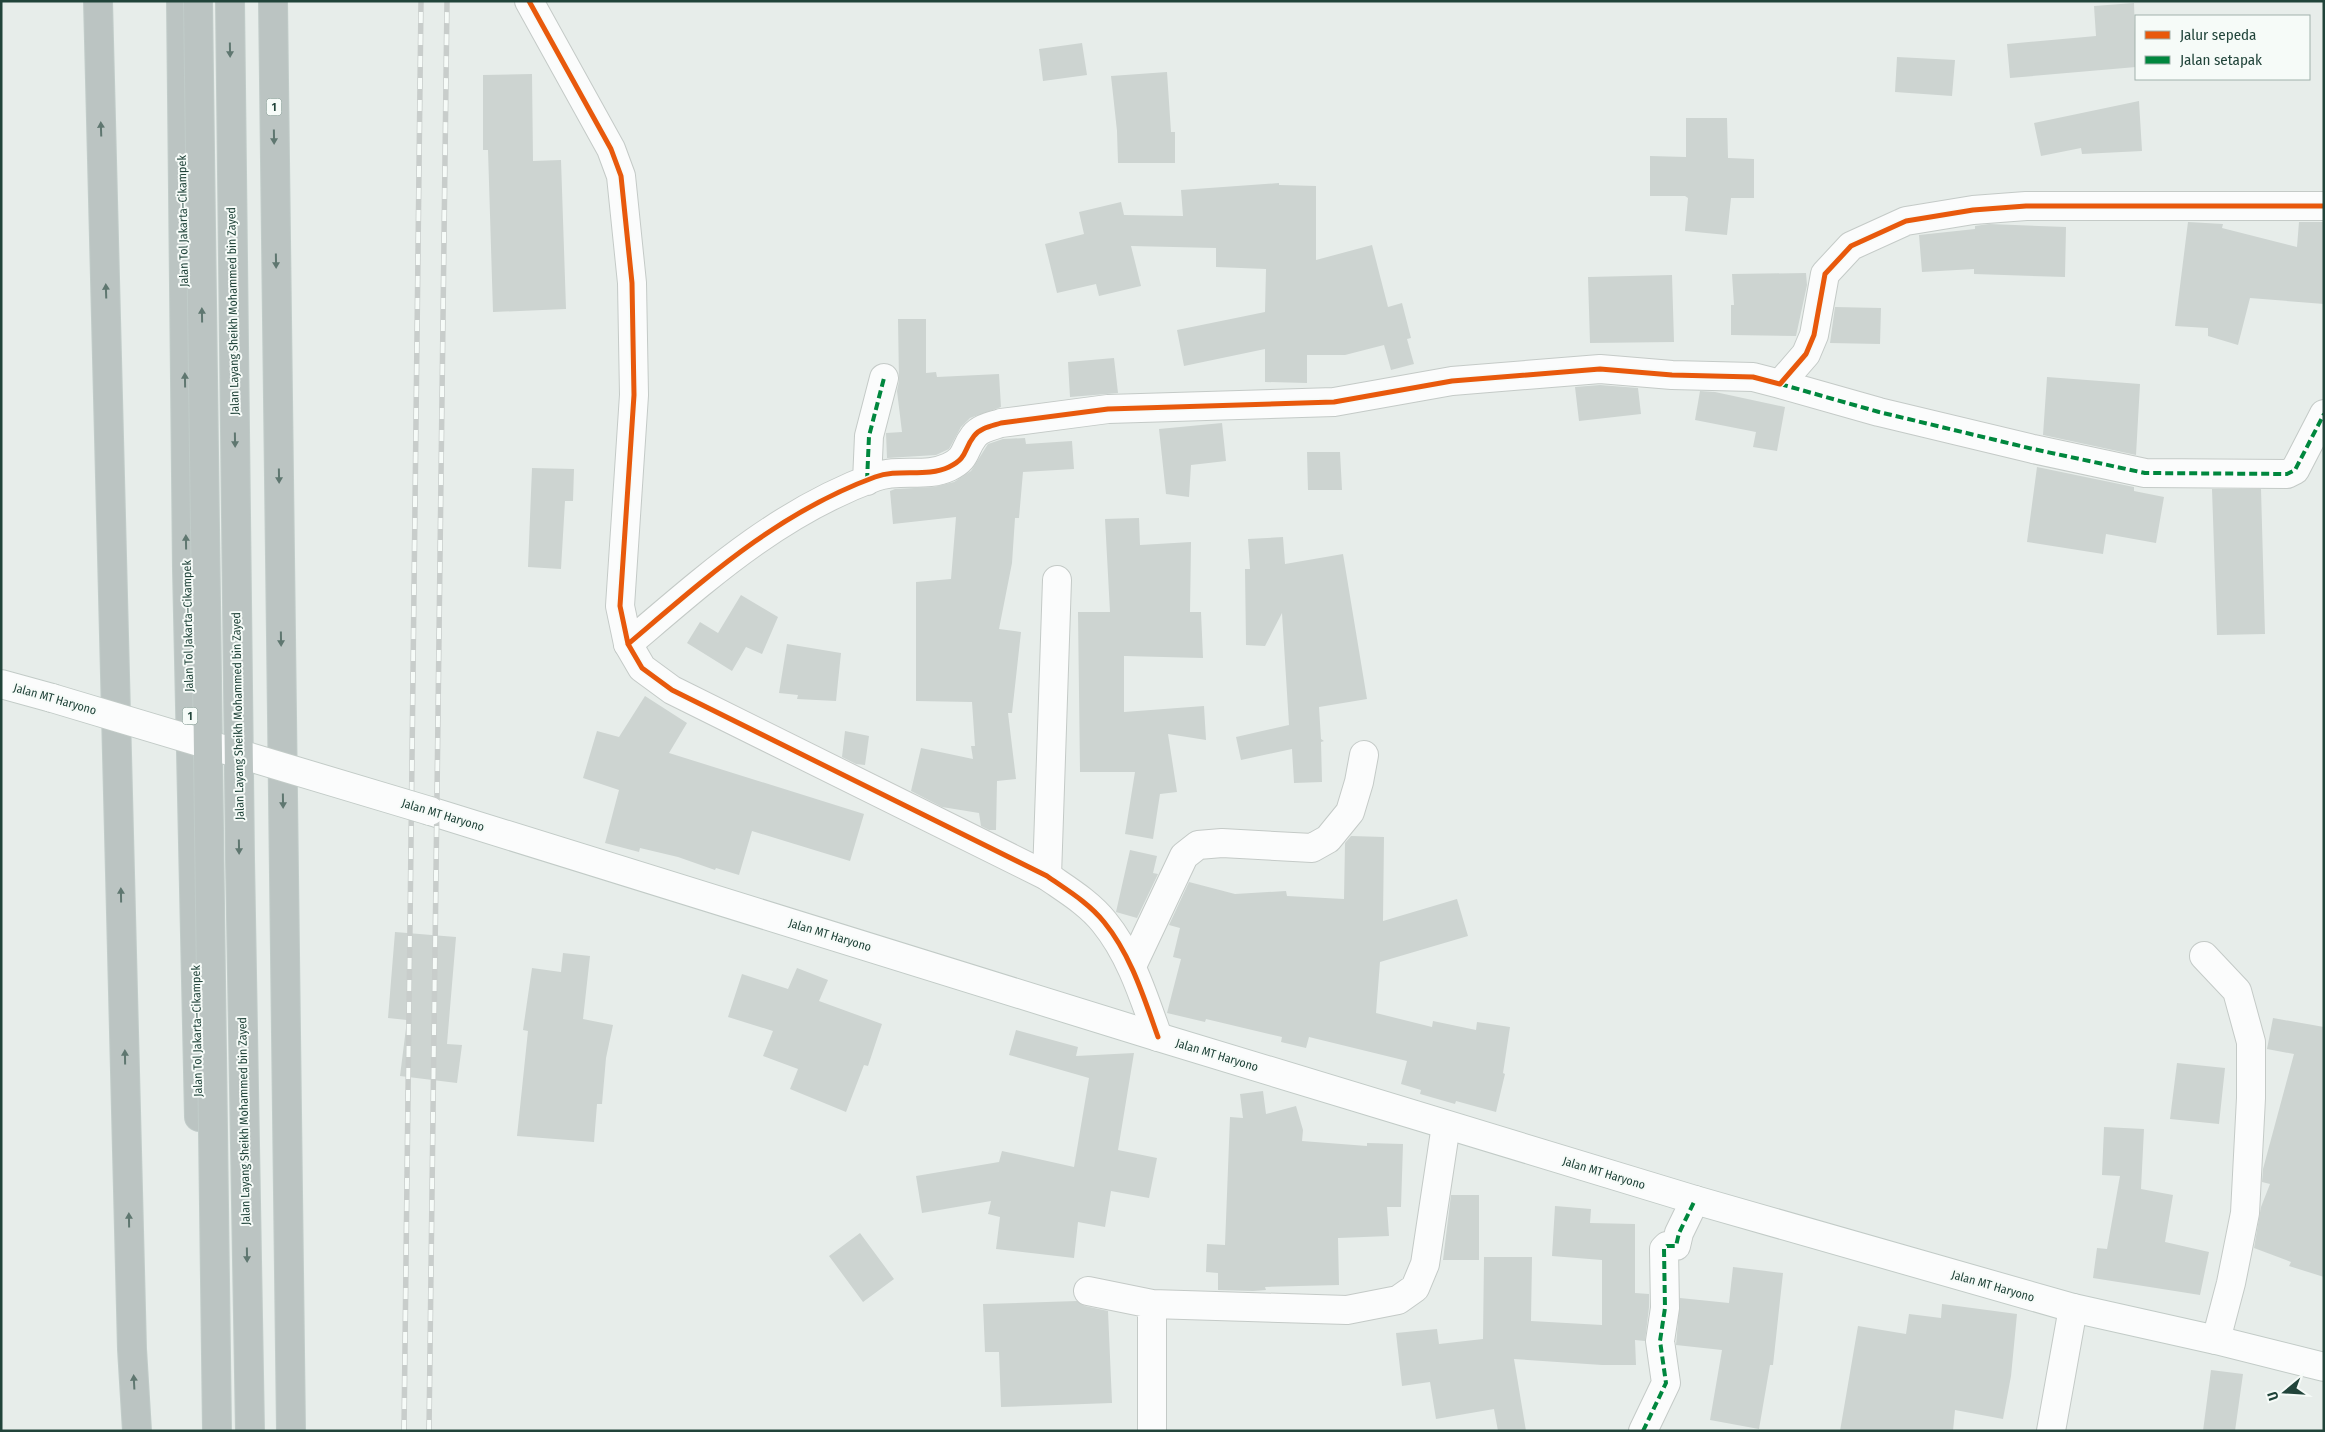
<svg xmlns="http://www.w3.org/2000/svg" width="2325" height="1432" viewBox="0 0 2325 1432" font-family="'Fira Sans Condensed',sans-serif">
	<style>
		.building { fill: #cdd4d1 }
		.lines { fill: none; stroke-linecap: round; stroke-linejoin: round }
		.minor-casing { stroke: #c4cac7; stroke-width: 30 }
		.tertiary-casing { stroke: #c4cac7; stroke-width: 30 }
		.secondary-casing { stroke: #c2cbc7; stroke-width: 30 }
		.motorway-casing { stroke: #c1ccc9; stroke-width: 30 }
		.minor { stroke: #fbfcfc; stroke-width: 28 }
		.tertiary { stroke: #fbfcfc; stroke-width: 28 }
		.secondary { stroke: #fbfcfc; stroke-width: 28 }
		.motorway { stroke: #bbc4c2; stroke-width: 28 }
		.rail-casing { stroke: #c8cdcb; stroke-width: 5.5 }
		.rail { stroke: #f6fbf8; stroke-width: 4; stroke-dasharray: 11; stroke-linecap: butt }
		.secondary-bridge-casing { stroke: #c2cbc7; stroke-width: 30; stroke-linecap: butt }
		.motorway-bridge-casing { stroke: #c1ccc9; stroke-width: 30; stroke-linecap: butt }
		.secondary-bridge { stroke: #fbfcfc; stroke-width: 28 }
		.motorway-bridge { stroke: #bbc4c2; stroke-width: 28 }
		.quiet { stroke: #00873e; stroke-width: 4; stroke-dasharray: 8 4; stroke-linecap: butt }
		.cycleway-casing { stroke: #f6fbf8; stroke-width: 8 }
		.cycleway { stroke: #e8590c; stroke-width: 5 }
		.oneway { fill: #5f7770 }
		.labels { text-anchor: middle; dominant-baseline: central; stroke-width: 4; stroke-linejoin: round; paint-order: stroke }
		.shield { fill: #f6fbf8; stroke: #617b73; stroke-width: 1 }
		.shield-label { font-size: 11px; font-weight: bold; fill: #21443a }
		.street-label { font-size: 12px; fill: #21443a; stroke: #f6fbf8 }
	</style>
	<rect width="100%" height="100%" fill="#e7edea"/>
	<!-- building -->
	<path class="building" d="M 2134,3 L 2136,67 L 2010,78 L 2007,44 L 2096,36 L 2094,6 Z
		M 1082,43 L 1087,75 L 1043,81 L 1039,49 Z
		M 1897,57 L 1955,60 L 1952,96 L 1895,92 Z
		M 1167,72 L 1171,132 L 1175,132 L 1175,163 L 1118,163 L 1117,131 L 1111,76 Z
		M 532,74 L 533,161 L 561,160 L 566,309 L 493,312 L 488,150 L 483,150 L 483,75 Z
		M 2139,101 L 2142,151 L 2082,154 L 2081,148 L 2041,156 L 2034,123 Z
		M 1686,118 L 1727,118 L 1728,158 L 1754,159 L 1754,198 L 1731,198 L 1727,235 L 1685,231 L 1688,198 L 1685,196 L 1650,196 L 1650,156 L 1686,157 Z
		M 1279,183 L 1279,185 L 1316,186 L 1316,260 L 1372,245 L 1388,307 L 1402,303 L 1411,338 L 1407,339 L 1414,364 L 1391,370 L 1384,345 L 1345,355 L 1307,355 L 1307,383 L 1265,382 L 1265,349 L 1184,366 L 1177,330 L 1265,312 L 1266,269 L 1216,267 L 1216,248 L 1131,246 L 1141,286 L 1099,296 L 1096,284 L 1057,293 L 1045,244 L 1084,234 L 1079,212 L 1121,202 L 1124,215 L 1183,216 L 1181,190 Z
		M 2188,222 L 2223,224 L 2222,228 L 2297,247 L 2299,222 L 2324,222 L 2324,304 L 2250,298 L 2238,345 L 2208,336 L 2208,328 L 2175,326 Z
		M 1989,224 L 2066,227 L 2065,277 L 1974,274 L 1974,269 L 1922,272 L 1919,235 L 1975,229 L 1975,226 Z
		M 1806,273 L 1807,285 L 1796,336 L 1731,335 L 1731,305 L 1734,305 L 1732,274 Z
		M 1672,275 L 1674,342 L 1590,343 L 1588,277 Z
		M 1835,307 L 1881,308 L 1880,344 L 1830,343 Z
		M 898,319 L 926,319 L 926,373 L 936,372 L 937,377 L 999,374 L 1001,407 L 970,418 L 961,427 L 949,449 L 936,455 L 887,458 L 886,433 L 902,432 L 897,391 L 899,381 Z
		M 1114,358 L 1118,393 L 1070,397 L 1068,362 Z
		M 2047,377 L 2140,384 L 2136,455 L 2043,435 Z
		M 1600,385 L 1638,388 L 1641,414 L 1579,421 L 1575,387 Z
		M 1700,391 L 1715,392 L 1785,407 L 1777,451 L 1753,447 L 1756,432 L 1695,420 Z
		M 1222,423 L 1226,461 L 1191,465 L 1189,497 L 1166,494 L 1159,429 Z
		M 1025,438 L 1026,444 L 1072,441 L 1074,469 L 1023,472 L 1019,518 L 1015,518 L 1012,563 L 999,629 L 1021,632 L 1012,713 L 1008,713 L 1016,779 L 997,781 L 996,830 L 989,830 L 981,826 L 979,813 L 942,807 L 911,791 L 921,748 L 973,759 L 971,746 L 975,746 L 972,702 L 916,701 L 916,582 L 951,579 L 956,517 L 893,524 L 890,491 L 895,489 L 934,487 L 954,482 L 971,471 L 988,444 L 1003,439 Z
		M 1307,452 L 1340,452 L 1342,490 L 1308,490 Z
		M 2037,467 L 2134,487 L 2134,491 L 2164,497 L 2156,543 L 2106,534 L 2103,554 L 2027,542 Z
		M 532,468 L 574,469 L 573,501 L 565,501 L 561,569 L 528,567 Z
		M 2212,489 L 2261,489 L 2265,634 L 2217,635 Z
		M 1139,518 L 1140,545 L 1191,542 L 1190,612 L 1201,612 L 1203,658 L 1124,656 L 1124,712 L 1204,706 L 1206,740 L 1168,734 L 1177,792 L 1160,794 L 1153,839 L 1125,834 L 1135,772 L 1080,772 L 1078,612 L 1110,612 L 1105,519 Z
		M 1283,537 L 1285,564 L 1343,554 L 1367,699 L 1319,707 L 1321,739 L 1324,741 L 1321,742 L 1322,782 L 1294,783 L 1292,749 L 1241,760 L 1236,737 L 1289,725 L 1282,613 L 1265,646 L 1246,645 L 1245,569 L 1250,569 L 1248,539 Z
		M 741,595 L 778,617 L 762,654 L 746,647 L 732,671 L 687,643 L 700,622 L 718,633 Z
		M 787,644 L 841,653 L 836,701 L 797,699 L 798,695 L 779,693 Z
		M 645,696 L 687,723 L 669,753 L 864,814 L 850,861 L 752,831 L 739,875 L 716,868 L 715,870 L 678,857 L 640,848 L 639,852 L 605,843 L 619,790 L 583,778 L 597,731 L 619,737 Z
		M 845,731 L 869,736 L 865,765 L 856,764 L 842,757 Z
		M 1351,836 L 1384,837 L 1383,921 L 1457,899 L 1468,936 L 1380,962 L 1376,1013 L 1432,1027 L 1433,1021 L 1476,1030 L 1477,1022 L 1510,1027 L 1503,1073 L 1505,1074 L 1496,1112 L 1456,1101 L 1455,1104 L 1420,1094 L 1421,1090 L 1401,1084 L 1407,1061 L 1309,1037 L 1306,1048 L 1281,1042 L 1282,1037 L 1206,1019 L 1205,1022 L 1167,1013 L 1181,959 L 1173,957 L 1180,928 L 1169,925 L 1189,882 L 1235,894 L 1286,891 L 1287,896 L 1344,899 L 1345,843 Z
		M 1130,850 L 1157,856 L 1153,873 L 1158,874 L 1137,918 L 1116,912 Z
		M 395,932 L 456,937 L 447,1044 L 462,1045 L 457,1083 L 400,1076 L 407,1020 L 388,1018 Z
		M 563,953 L 590,956 L 583,1019 L 613,1025 L 606,1058 L 602,1104 L 597,1104 L 594,1142 L 517,1136 L 528,1031 L 523,1030 L 532,968 L 561,972 Z
		M 797,968 L 828,980 L 819,1001 L 882,1024 L 868,1066 L 864,1065 L 846,1112 L 790,1089 L 798,1069 L 763,1056 L 773,1031 L 728,1017 L 742,974 L 788,989 Z
		M 2273,1018 L 2324,1027 L 2324,1277 L 2289,1266 L 2291,1262 L 2254,1248 L 2261,1207 L 2270,1184 L 2262,1182 L 2263,1169 L 2294,1054 L 2267,1049 Z
		M 1016,1030 L 1078,1047 L 1076,1056 L 1134,1053 L 1118,1150 L 1157,1158 L 1149,1198 L 1111,1191 L 1105,1227 L 1078,1222 L 1074,1258 L 996,1249 L 1000,1217 L 988,1214 L 991,1201 L 922,1213 L 916,1176 L 999,1162 L 1002,1151 L 1074,1167 L 1089,1078 L 1009,1055 Z
		M 2177,1063 L 2225,1068 L 2219,1124 L 2170,1119 Z
		M 1263,1091 L 1266,1114 L 1296,1106 L 1303,1130 L 1302,1141 L 1367,1146 L 1367,1143 L 1403,1144 L 1401,1207 L 1387,1207 L 1389,1236 L 1338,1238 L 1339,1285 L 1265,1287 L 1266,1290 L 1253,1291 L 1218,1290 L 1218,1273 L 1206,1272 L 1207,1244 L 1225,1245 L 1230,1117 L 1243,1118 L 1240,1094 Z
		M 2104,1127 L 2144,1129 L 2141,1189 L 2173,1195 L 2165,1242 L 2209,1252 L 2200,1295 L 2093,1278 L 2097,1248 L 2107,1249 L 2120,1176 L 2102,1175 Z
		M 1451,1195 L 1479,1195 L 1479,1260 L 1443,1260 Z
		M 1555,1206 L 1591,1209 L 1590,1223 L 1635,1224 L 1635,1293 L 1649,1294 L 1649,1307 L 1645,1341 L 1635,1340 L 1636,1365 L 1602,1365 L 1514,1359 L 1526,1431 L 1498,1431 L 1494,1409 L 1436,1419 L 1430,1382 L 1402,1386 L 1396,1333 L 1437,1329 L 1439,1344 L 1483,1339 L 1484,1257 L 1532,1257 L 1531,1321 L 1602,1325 L 1602,1260 L 1552,1256 Z
		M 860,1233 L 894,1279 L 863,1302 L 829,1256 Z
		M 1733,1267 L 1783,1273 L 1773,1365 L 1770,1365 L 1759,1429 L 1710,1420 L 1722,1350 L 1676,1345 L 1680,1298 L 1729,1303 Z
		M 1077,1301 L 1085,1306 L 1108,1311 L 1112,1403 L 1001,1407 L 999,1352 L 985,1352 L 983,1304 Z
		M 1942,1304 L 2017,1314 L 2011,1376 L 2003,1419 L 1955,1410 L 1953,1431 L 1840,1431 L 1858,1326 L 1906,1334 L 1909,1314 L 1941,1318 Z
		M 2211,1370 L 2243,1374 L 2235,1431 L 2203,1431 Z"/>
	<g class="lines">
		<defs>
			<path id="minor" d="M 1780,384 L 1879,412 L 2033,449 L 2145,473 L 2287,474 L 2295,470 L 2324,414
				M 867,481 L 869,436 L 884,378
				M 628,644 C 706,578 777,513 875,477 C 899,468 926,478 949,467 C 968,458 963,450 974,436 C 980,428 992,426 1001,423 L 1108,409 L 1334,402 L 1452,381 L 1600,369 L 1672,375 L 1753,377 L 1780,384 L 1806,354 L 1814,335 L 1825,274 L 1851,246 L 1906,221 L 1973,210 L 2026,206 L 2324,206
				M 1047,876 L 1057,580
				M 2204,956 L 2237,991 L 2251,1042 L 2251,1098 L 2245,1213 L 2231,1283 L 2216,1340
				M 1132,966 L 1184,856 L 1198,845 L 1222,843 L 1312,848 L 1328,839 L 1350,812 L 1359,782 L 1364,755
				M 1088,1291 L 1152,1304 L 1347,1310 L 1398,1300 L 1415,1288 L 1425,1264 L 1446,1125
				M 1152,1304 L 1152,1431
				M 1643,1431 L 1666,1383 L 1660,1341 L 1665,1308 L 1664,1249 L 1667,1246 L 1676,1246 L 1679,1233 L 1695,1200
				M 2051,1431 L 2073,1308"/>
			<path id="tertiary" d="M 529,1 L 611,149 L 621,176 L 632,283 L 634,395 L 620,606 L 628,644 L 642,668 L 672,690 L 1047,876 C 1067,890 1089,903 1104,922 C 1131,955 1144,998 1158,1037"/>
			<path id="secondary" d="M 1,684 L 52,698
				M 430,811 L 1158,1037 L 1695,1200 L 2073,1308 L 2216,1340 L 2324,1367"/>
			<path id="motorway" d="M 98,1 L 132,1349 L 137,1431
				M 181,1 L 187,569 L 199,1117
				M 273,1 L 291,1431"/>
		</defs>
		<!-- minor casing -->
		<use href="#minor" class="minor-casing"/>
		<!-- tertiary casing -->
		<use href="#tertiary" class="tertiary-casing"/>
		<!-- secondary casing -->
		<use href="#secondary" class="secondary-casing"/>
		<!-- motorway casing -->
		<use href="#motorway" class="motorway-casing"/>
		<!-- minor -->
		<use href="#minor" class="minor"/>
		<!-- tertiary -->
		<use href="#tertiary" class="tertiary"/>
		<!-- secondary -->
		<use href="#secondary" class="secondary"/>
		<!-- motorway -->
		<use href="#motorway" class="motorway"/>
		<defs>
			<path id="rail" d="M 404,1431 L 421,1
				M 429,1431 L 447,1"/>
		</defs>
		<!-- rail casing -->
		<use href="#rail" class="rail-casing"/>
		<!-- rail -->
		<use href="#rail" class="rail"/>
		<defs>
			<path id="secondary-bridge" d="M 52,698 L 430,811"/>
			<path id="motorway-bridge" d="M 198,1 L 217,1431
				M 230,1 L 240,859 L 250,1431"/>
		</defs>
		<!-- secondary-bridge casing -->
		<use href="#secondary-bridge" class="secondary-bridge-casing"/>
		<!-- motorway-bridge casing -->
		<use href="#motorway-bridge" class="motorway-bridge-casing"/>
		<!-- secondary-bridge -->
		<use href="#secondary-bridge" class="secondary-bridge"/>
		<!-- motorway-bridge -->
		<use href="#motorway-bridge" class="motorway-bridge"/>
		<!-- quiet -->
		<path class="quiet" d="M 1780,384 L 1879,412 L 2033,449 L 2145,473 L 2287,474 L 2295,470 L 2324,414
			M 867,481 L 869,436 L 884,378
			M 1643,1431 L 1666,1383 L 1660,1341 L 1665,1308 L 1664,1249 L 1667,1246 L 1676,1246 L 1679,1233 L 1695,1200"/>
		<defs>
			<path id="cycleway" d="M 529,1 L 611,149 L 621,176 L 632,283 L 634,395 L 620,606 L 628,644 L 642,668 L 672,690 L 1047,876 C 1067,890 1089,903 1104,922 C 1131,955 1144,998 1158,1037
				M 628,644 C 706,578 777,513 875,477 C 899,468 926,478 949,467 C 968,458 963,450 974,436 C 980,428 992,426 1001,423 L 1108,409 L 1334,402 L 1452,381 L 1600,369 L 1672,375 L 1753,377 L 1780,384 L 1806,354 L 1814,335 L 1825,274 L 1851,246 L 1906,221 L 1973,210 L 2026,206 L 2324,206"/>
		</defs>
		<!-- cycleway casing -->
		<use href="#cycleway" class="cycleway-casing"/>
		<!-- cycleway -->
		<use href="#cycleway" class="cycleway"/>
	</g>
	<!-- one-way arrows -->
	<defs><path id="oneway-solid" d="M-6-.8H1V-3.2L6.5 0L1 3.2V.8H-6Z" transform="scale(1.25)"/></defs>
	<g class="oneway">
		<use href="#oneway-solid" transform="translate(230 50) rotate(89)"/>
		<use href="#oneway-solid" transform="translate(101 129) rotate(-92)"/>
		<use href="#oneway-solid" transform="translate(274 137) rotate(89)"/>
		<use href="#oneway-solid" transform="translate(276 261) rotate(89)"/>
		<use href="#oneway-solid" transform="translate(106 291) rotate(-92)"/>
		<use href="#oneway-solid" transform="translate(202 315) rotate(-91)"/>
		<use href="#oneway-solid" transform="translate(185 380) rotate(-91)"/>
		<use href="#oneway-solid" transform="translate(235 440) rotate(89)"/>
		<use href="#oneway-solid" transform="translate(279 476) rotate(89)"/>
		<use href="#oneway-solid" transform="translate(186 542) rotate(-91)"/>
		<use href="#oneway-solid" transform="translate(281 639) rotate(89)"/>
		<use href="#oneway-solid" transform="translate(283 801) rotate(89)"/>
		<use href="#oneway-solid" transform="translate(239 847) rotate(89)"/>
		<use href="#oneway-solid" transform="translate(121 895) rotate(-91)"/>
		<use href="#oneway-solid" transform="translate(125 1057) rotate(-91)"/>
		<use href="#oneway-solid" transform="translate(129 1220) rotate(-91)"/>
		<use href="#oneway-solid" transform="translate(247 1255) rotate(89)"/>
		<use href="#oneway-solid" transform="translate(134 1382) rotate(-93)"/>
	</g>
	<g class="labels">
		<!-- shield labels -->
		<g class="shield">
			<rect x="266.5" y="98.5" width="15" height="17" rx="4"/>
			<rect x="182.5" y="707.5" width="15" height="17" rx="4"/>
		</g>
		<g class="shield-label">
			<text x="274" y="107">1</text>
			<text x="190" y="716">1</text>
		</g>
		<!-- street labels -->
		<g class="street-label">
			<text transform="translate(183 221) rotate(-91)">Jalan Tol Jakarta–Cikampek</text>
			<text transform="translate(233 311) rotate(-91)">Jalan Layang Sheikh Mohammed bin Zayed</text>
			<text transform="translate(188 626) rotate(-91)">Jalan Tol Jakarta–Cikampek</text>
			<text transform="translate(55 699) rotate(16)">Jalan MT Haryono</text>
			<text transform="translate(238 716) rotate(-91)">Jalan Layang Sheikh Mohammed bin Zayed</text>
			<text transform="translate(443 815) rotate(17)">Jalan MT Haryono</text>
			<text transform="translate(830 935) rotate(17)">Jalan MT Haryono</text>
			<text transform="translate(197 1031) rotate(-91)">Jalan Tol Jakarta–Cikampek</text>
			<text transform="translate(1217 1055) rotate(17)">Jalan MT Haryono</text>
			<text transform="translate(244 1121) rotate(-91)">Jalan Layang Sheikh Mohammed bin Zayed</text>
			<text transform="translate(1604 1173) rotate(17)">Jalan MT Haryono</text>
			<text transform="translate(1993 1286) rotate(16)">Jalan MT Haryono</text>
		</g>
	</g>
	<!-- border -->
	<rect width="2325" height="1432" fill="none" stroke="#21443a" stroke-width="5"/>
	<!-- legend -->
	<rect x="2135" y="15" width="175" height="65" fill="#f6fbf8" stroke="#a1b2ac"/>
	<rect x="2145" y="31" width="25" height="8" fill="#e8590c" stroke="#a1b2ac"/>
	<text x="2180" y="40" font-size="15" fill="#21443a">Jalur sepeda</text>
	<rect x="2145" y="56" width="25" height="8" fill="#00873e" stroke="#a1b2ac"/>
	<text x="2180" y="65" font-size="15" fill="#21443a">Jalan setapak</text>
	<!-- north arrow -->
	<g transform="translate(2285 1392) rotate(252)" stroke="#f6fbf8" stroke-width="4" paint-order="stroke">
	<path d="M0-4L9 19L0 12L-9 19Z" fill="#21443a"/>
	<text y="-8" font-size="14" font-weight="bold" text-anchor="middle" fill="#21443a">U</text>
	</g>
</svg>
